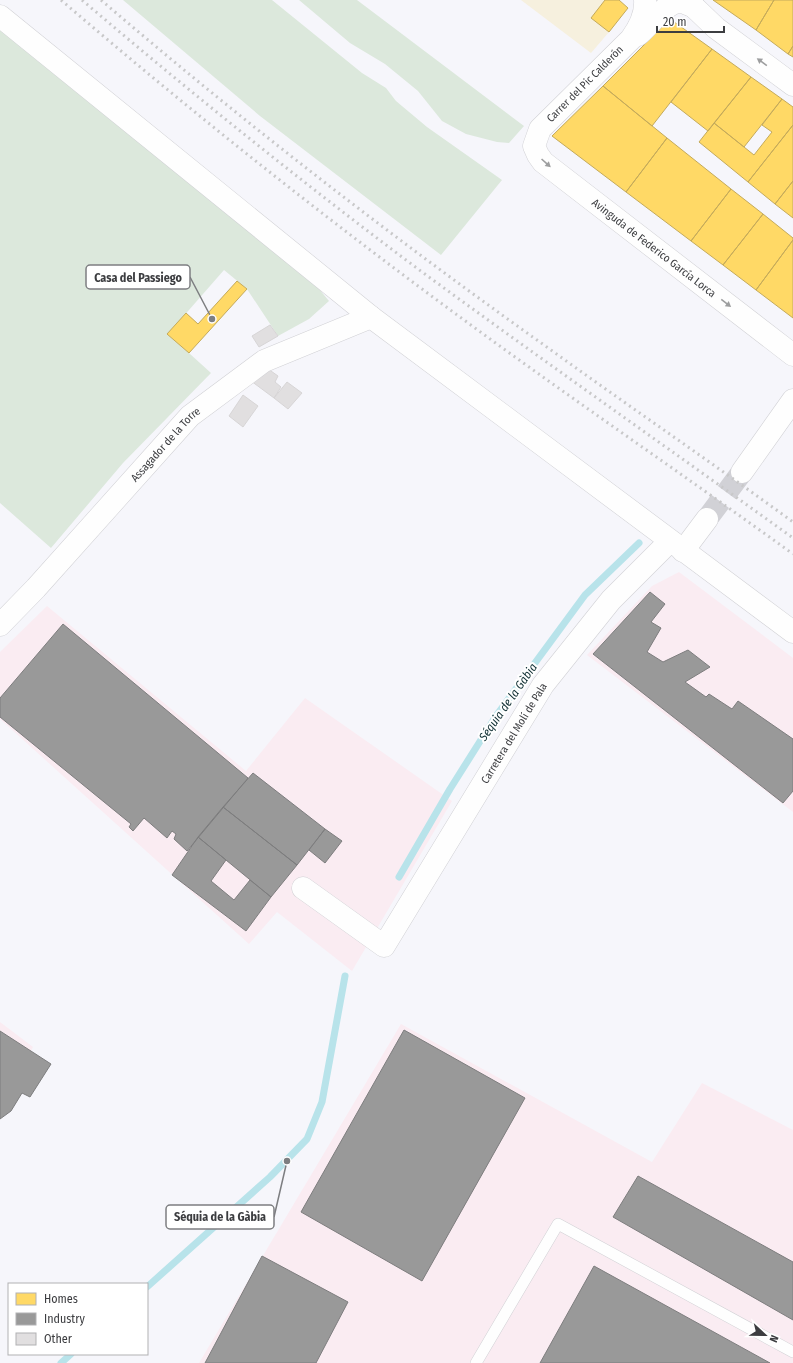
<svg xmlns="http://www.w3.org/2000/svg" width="793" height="1363" viewBox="0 0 793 1363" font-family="'Fira Sans Condensed',sans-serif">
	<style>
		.industrial { fill: #faecf2 }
		.green { fill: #dce8dc }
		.sand { fill: #f6f0de }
		.homes { fill: #ffd966; stroke: #c4aa5b }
		.industry { fill: #999; stroke: #7d7d7e }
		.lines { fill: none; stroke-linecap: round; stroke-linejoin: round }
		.stream { stroke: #b8e3ea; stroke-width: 7 }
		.building { fill: #e1dfe0; stroke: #d7d5d6 }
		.street-tunnel { stroke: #d1d1d6; stroke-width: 22; stroke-dasharray: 22 11; stroke-linecap: butt }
		.lane-casing { stroke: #d1d1d5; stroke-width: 12 }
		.street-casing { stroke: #d1d1d5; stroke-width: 23 }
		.lane { stroke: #fefefe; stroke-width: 11 }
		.street { stroke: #fefefe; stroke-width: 22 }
		.rail { stroke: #c8c8c9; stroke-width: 3; stroke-dasharray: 2 4; stroke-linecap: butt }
		.oneway { fill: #9d9e9f }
		.labels { text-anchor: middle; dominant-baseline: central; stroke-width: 4; stroke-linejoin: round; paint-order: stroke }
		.street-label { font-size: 11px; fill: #3c3d40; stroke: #fff }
		.water-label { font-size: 12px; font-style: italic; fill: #113034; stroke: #fff }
		.leader { fill: none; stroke: #7d7e81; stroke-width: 1.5 }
		.callout-dot { fill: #7d7e81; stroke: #fff; stroke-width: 1.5 }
		.callout { fill: #fff; stroke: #7d7e81; stroke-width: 1.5 }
		.callout-label { font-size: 12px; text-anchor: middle; font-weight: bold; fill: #3c3d40 }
	</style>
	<rect width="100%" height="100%" fill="#f6f6fb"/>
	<!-- industrial -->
	<path class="industrial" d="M 679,572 L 793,658 L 793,812 L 587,655 L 652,586 Z
		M 47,606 L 246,771 L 305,698 L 452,801 L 352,971 L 277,912 L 249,944 L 0,719 L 0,652 Z
		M 0,1022 L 33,1047 L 0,1112 Z
		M 401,1024 L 652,1162 L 702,1083 L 793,1130 L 793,1363 L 199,1363 Z"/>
	<!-- green -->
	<path class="green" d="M 123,0 L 272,0 L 362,73 L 386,88 L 396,101 L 427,127 L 502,180 L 441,255 L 260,116 Z
		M 299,0 L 357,0 L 524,126 L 509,143 L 497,142 L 466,134 L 442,121 L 418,91 L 385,64 L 350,43 Z
		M 0,28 L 319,289 L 329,301 L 309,319 L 278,336 L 247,289 L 224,270 L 168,334 L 211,373 L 123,463 L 51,548 L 0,503 Z"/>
	<!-- sand -->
	<path class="sand" d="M 521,0 L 605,0 L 592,18 L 609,32 L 591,53 Z"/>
	<!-- homes -->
	<path class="homes" d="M 605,0 L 619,0 L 628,8 L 609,32 L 591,18 Z
		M 713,0 L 774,0 L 756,30 Z
		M 774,0 L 793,0 L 793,46 L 788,54 L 756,30 Z
		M 670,19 L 712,49 L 652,126 L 603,86 Z
		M 793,46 L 793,57 L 788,54 Z
		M 712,49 L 751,77 L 708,131 L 671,102 Z
		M 751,77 L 782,99 L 744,147 L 714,123 Z
		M 603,86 L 667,138 L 626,192 L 552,136 Z
		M 782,99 L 793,107 L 793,125 L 748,182 L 699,142 L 714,123 L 754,155 L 772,132 L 762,125 Z
		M 793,125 L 793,181 L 775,204 L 748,182 Z
		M 667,138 L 731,189 L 691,241 L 626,192 Z
		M 793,181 L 793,218 L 775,204 Z
		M 731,189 L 763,214 L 723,265 L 691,241 Z
		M 763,214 L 793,238 L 793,240 L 756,290 L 723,265 Z
		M 793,240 L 793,318 L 756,290 Z
		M 237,281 L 247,289 L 189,353 L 167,334 L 186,313 L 198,324 Z"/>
	<!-- industry -->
	<path class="industry" d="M 650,592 L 665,604 L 651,622 L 661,628 L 647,652 L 663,662 L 688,650 L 710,667 L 685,682 L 706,697 L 709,694 L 732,709 L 738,701 L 793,739 L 793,791 L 783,803 L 593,654 Z
		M 63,624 L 248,778 L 187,851 L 174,839 L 176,834 L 172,831 L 167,838 L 144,818 L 133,831 L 129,827 L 131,824 L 0,717 L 0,698 Z
		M 253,773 L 325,829 L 297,865 L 223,807 Z
		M 223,807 L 297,865 L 271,897 L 198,837 Z
		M 325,829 L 342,841 L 325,863 L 309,850 Z
		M 198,837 L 226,860 L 211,881 L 234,900 L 250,880 L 271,897 L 246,931 L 172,875 Z
		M 404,1030 L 525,1098 L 422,1281 L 301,1212 Z
		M 0,1031 L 51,1064 L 30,1097 L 22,1093 L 11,1111 L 0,1119 Z
		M 638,1176 L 793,1262 L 793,1320 L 613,1217 Z
		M 262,1256 L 348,1302 L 316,1363 L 205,1363 Z
		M 594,1266 L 770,1363 L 540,1363 Z"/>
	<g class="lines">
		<!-- stream -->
		<path class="stream" d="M 399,877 L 450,789 L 496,716 L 585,595 L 639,543
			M 147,1287 L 270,1177 L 307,1139 L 322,1102 L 345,976
			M 61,1363 L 71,1354"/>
	</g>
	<!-- building -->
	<path class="building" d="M 270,325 L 278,336 L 259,347 L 252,336 Z
		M 264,366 L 278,376 L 275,382 L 281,387 L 274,398 L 247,378 Z
		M 287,382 L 302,393 L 288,409 L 274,398 Z
		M 243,395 L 258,406 L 243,427 L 229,416 Z"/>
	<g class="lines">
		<!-- street-tunnel -->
		<path class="street-tunnel" d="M 707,519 L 742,472"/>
		<defs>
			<path id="lane" d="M 476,1363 L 558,1224 L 793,1352"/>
			<g id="street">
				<path id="s1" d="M 645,0 C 646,14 639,28 631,39 L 540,129 L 534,146 L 538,155 L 543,162 L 793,355"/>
				<path d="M 684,0 L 694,7 L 716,28 L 793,85"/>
				<path d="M 0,16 L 371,317 L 793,632"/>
				<path d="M 638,35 C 650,26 666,0 682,2 C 686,3 690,5 694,7"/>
				<path d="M 742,472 L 793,400"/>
				<path d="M 683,551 L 707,519"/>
				<path id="s2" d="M 0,625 L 36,588 L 190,416 L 264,361 L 371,317"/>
				<path id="s3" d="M 303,888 L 384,946 L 543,685 L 611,600 L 670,541"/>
			</g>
		</defs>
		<!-- lane casing -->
		<use href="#lane" class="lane-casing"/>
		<!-- street casing -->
		<use href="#street" class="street-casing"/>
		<!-- lane -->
		<use href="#lane" class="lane"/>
		<!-- street -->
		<use href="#street" class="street"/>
		<!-- rail -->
		<path class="rail" d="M 61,0 C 211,129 368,252 529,367 C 617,430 706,491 793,554
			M 82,0 C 191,93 303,183 418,269 C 542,360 668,448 793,538
			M 101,0 C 243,122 392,237 544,345 C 627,405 711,462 793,522"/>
	</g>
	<!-- one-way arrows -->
	<defs><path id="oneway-solid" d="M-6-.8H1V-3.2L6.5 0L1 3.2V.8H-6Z"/></defs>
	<g class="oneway">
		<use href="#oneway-solid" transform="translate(762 62) rotate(-144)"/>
		<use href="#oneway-solid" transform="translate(546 163) rotate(42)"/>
		<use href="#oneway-solid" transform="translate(726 303) rotate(38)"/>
	</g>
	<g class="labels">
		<!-- street labels -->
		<g class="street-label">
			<text transform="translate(585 84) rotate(-45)">Carrer del Pic Calderón</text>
			<text stroke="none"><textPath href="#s1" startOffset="347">Avinguda de Federico García Lorca</textPath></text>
			<text stroke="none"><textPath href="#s2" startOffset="245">Assagador de la Torre</textPath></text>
			<text stroke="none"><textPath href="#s3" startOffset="349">Carretera del Molí de Pala</textPath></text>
		</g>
		<!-- water labels -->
		<g class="water-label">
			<text transform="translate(508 702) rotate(-55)">Séquia de la Gàbia</text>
		</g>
	</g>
	<!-- callouts -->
	<path class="leader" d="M212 319L190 277M287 1161L274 1217"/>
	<g class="callout-dot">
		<circle cx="212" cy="319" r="4"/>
		<circle cx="287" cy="1161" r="4"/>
	</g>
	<g class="callout">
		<rect x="86" y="265" width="104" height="24" rx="4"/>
		<rect x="166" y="1205" width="108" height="24" rx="4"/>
	</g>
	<g class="callout-label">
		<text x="138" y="282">Casa del Passiego</text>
		<text x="220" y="1221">Séquia de la Gàbia</text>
	</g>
	<!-- legend -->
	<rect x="8" y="1283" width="140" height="72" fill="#ffffff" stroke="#b1b1b3"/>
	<rect x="16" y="1293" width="20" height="12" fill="#ffd966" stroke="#b1b1b3"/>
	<text x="44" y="1303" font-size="12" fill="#3c3d40">Homes</text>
	<rect x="16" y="1313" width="20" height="12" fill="#999999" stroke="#b1b1b3"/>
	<text x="44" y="1323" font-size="12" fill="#3c3d40">Industry</text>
	<rect x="16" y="1333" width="20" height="12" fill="#e1dfe0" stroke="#b1b1b3"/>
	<text x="44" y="1343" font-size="12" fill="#3c3d40">Other</text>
	<!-- north arrow -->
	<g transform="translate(765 1335) rotate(112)" stroke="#ffffff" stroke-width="3" paint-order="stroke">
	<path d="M0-3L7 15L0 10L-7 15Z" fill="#3c3d40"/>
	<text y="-6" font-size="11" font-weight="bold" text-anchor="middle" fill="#3c3d40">N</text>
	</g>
	<!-- scale -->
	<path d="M657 26v6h67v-6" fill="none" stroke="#3c3d40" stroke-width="2"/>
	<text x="663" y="26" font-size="12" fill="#3c3d40" stroke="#ffffff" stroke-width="3" paint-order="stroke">20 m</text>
</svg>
